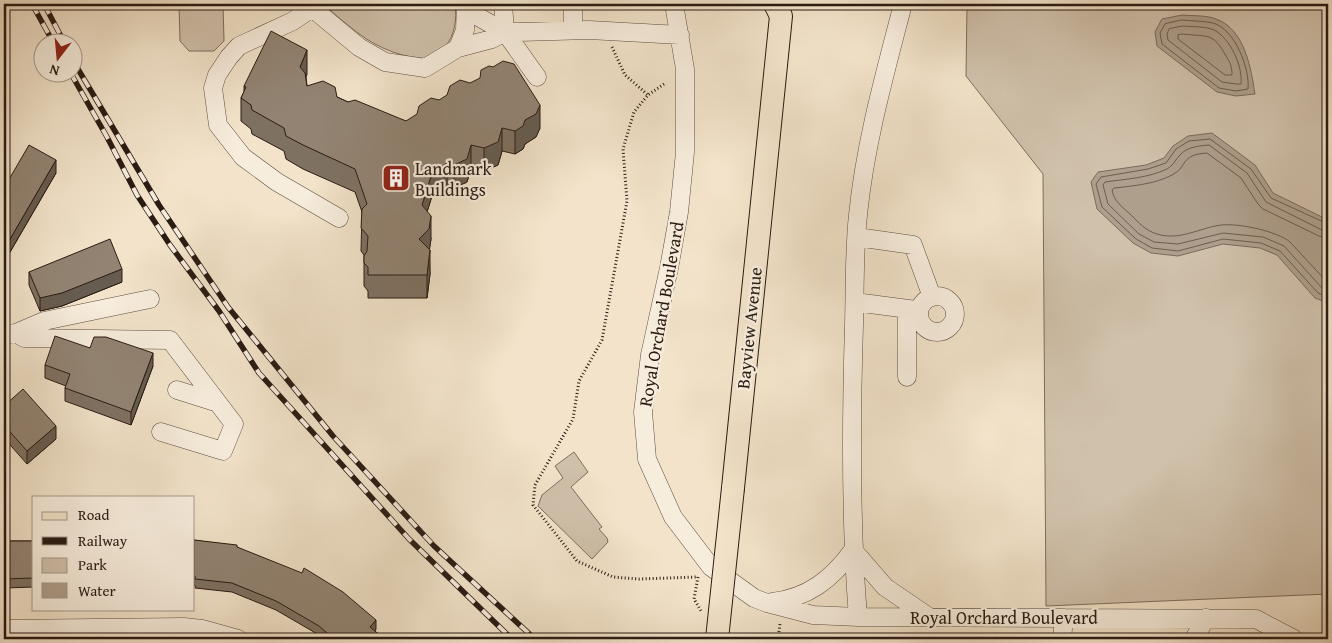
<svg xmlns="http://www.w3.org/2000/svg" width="1332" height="643" viewBox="0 0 1332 643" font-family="'Gentium Book Plus',serif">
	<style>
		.green { fill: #d0c1ab; stroke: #7d6e5f }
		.water { fill: #ae9f8c; stroke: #796a5c }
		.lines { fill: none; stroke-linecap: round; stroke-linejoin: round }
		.shore { stroke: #6c5d50; stroke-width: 1 }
		.minor-casing { stroke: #5c4d41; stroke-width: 19 }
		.major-casing { stroke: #2a1b13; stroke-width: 24 }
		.path { stroke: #2a1b13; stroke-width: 3; stroke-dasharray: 1 2.5; stroke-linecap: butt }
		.minor { stroke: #f7eddd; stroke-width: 18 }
		.major { stroke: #f2e3ca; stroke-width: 22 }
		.rail-casing { stroke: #2a1b13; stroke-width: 5.5 }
		.rail { stroke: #f7eddd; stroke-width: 4; stroke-dasharray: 11; stroke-linecap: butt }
		.major-bridge-casing { stroke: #2a1b13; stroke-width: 24; stroke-linecap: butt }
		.major-bridge { stroke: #f2e3ca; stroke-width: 22 }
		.wall { fill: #7e7162; stroke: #2a1b13 }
		.shaded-wall { fill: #665c50; stroke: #2a1b13 }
		.building { fill: #928372; stroke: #2a1b13 }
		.labels { text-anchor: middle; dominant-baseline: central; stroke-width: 4.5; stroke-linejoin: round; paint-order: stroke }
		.poi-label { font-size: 18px; fill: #2a1b13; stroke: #f7eddd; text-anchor: start }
		.street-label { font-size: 18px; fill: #2a1b13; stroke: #f7eddd }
	</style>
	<rect width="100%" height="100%" fill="#f2e3ca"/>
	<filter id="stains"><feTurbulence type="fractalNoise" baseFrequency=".004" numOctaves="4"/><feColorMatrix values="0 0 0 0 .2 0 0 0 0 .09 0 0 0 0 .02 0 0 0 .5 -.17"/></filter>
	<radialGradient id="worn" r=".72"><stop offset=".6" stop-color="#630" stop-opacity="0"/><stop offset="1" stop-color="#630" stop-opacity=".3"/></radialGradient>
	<!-- green -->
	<path class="green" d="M 179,4 L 223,4 L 224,41 L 214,51 L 189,51 L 180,41 Z
		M 323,4 L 455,4 C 457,19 455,35 445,47 C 433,60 424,60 407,56 C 371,48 350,27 323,4 Z
		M 967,4 L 1328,4 L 1328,594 L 1046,606 L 1043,174 L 966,76 Z
		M 574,452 L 588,472 L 571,487 L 602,527 L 599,529 L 607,538 L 608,542 L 592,559 L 538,506 L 542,495 L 563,478 L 555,466 Z"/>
	<!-- water -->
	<path class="water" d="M 1182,15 C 1192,16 1207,15 1216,19 C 1245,29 1251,69 1255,94 L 1236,96 L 1217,92 L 1157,46 L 1155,32 L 1162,19 Z
		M 1212,133 L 1255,165 L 1273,193 L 1328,220 L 1328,303 L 1315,298 L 1277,255 L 1260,248 L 1223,244 L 1178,256 L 1151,253 L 1133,243 L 1097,209 L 1091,182 L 1098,172 L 1146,165 L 1164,158 L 1173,146 L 1188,136 Z"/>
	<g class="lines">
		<!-- shore -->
		<path class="shore" d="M 1182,20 C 1192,21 1204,21 1213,23 C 1235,29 1250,69 1248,89 L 1236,91 L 1219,88 L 1162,44 L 1160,33 L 1165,24 Z
			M 1183,26 C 1192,27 1205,26 1214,30 C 1230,38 1243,66 1241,84 L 1236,84 L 1222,82 L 1168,40 L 1167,34 L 1169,29 Z
			M 1183,34 C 1208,37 1213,32 1226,56 C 1230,62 1232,67 1232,75 L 1225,75 L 1178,39 L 1178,35 Z
			M 1328,224 L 1271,198 L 1251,169 L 1210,139 L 1189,141 L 1176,149 L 1166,163 L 1148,169 L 1101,177 L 1096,184 L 1102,207 L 1136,239 L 1152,248 L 1178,251 L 1223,239 L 1261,243 L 1280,251 L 1318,293 L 1328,297
			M 1328,230 L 1322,230 L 1266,202 L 1247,173 L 1209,145 C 1198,146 1187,147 1180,155 C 1175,160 1173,166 1167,169 C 1148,178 1126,179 1105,182 L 1103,185 L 1108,204 L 1139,234 L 1154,242 L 1178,244 L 1223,233 L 1263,237 L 1284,246 L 1322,288 L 1328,291
			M 1328,238 L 1319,236 L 1263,209 L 1258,204 L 1241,178 L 1207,153 C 1179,155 1189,166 1172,175 C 1155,184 1133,186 1114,188 L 1112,190 C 1114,201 1122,207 1130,214 C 1138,222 1146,231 1157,234 C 1180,241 1199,228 1221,225 C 1238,223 1277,231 1290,242 L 1328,283"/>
		<defs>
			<path id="minor" d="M 310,4 L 312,8 L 359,47 L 385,62 L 425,68 L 458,48 L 465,30 L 466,4
				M 466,4 L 475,15 L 505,32 L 537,77
				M 503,4 L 505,32
				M 573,4 L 573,29
				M 674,4 L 685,69 L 685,152 L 679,212 L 669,268 L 650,355 L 643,412 L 647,459 L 673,517 L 711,567 L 754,598 L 767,603 L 813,615 L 858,617 L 1256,619 L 1294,639
				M 312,8 L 293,21 L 239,46 L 229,57 L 217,75 L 213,88 L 218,125 L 243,157 L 277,182 L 339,218
				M 458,48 L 492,39 L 505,32 L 519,32 L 589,30 L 680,35
				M 857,237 L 913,245 L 932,297
				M919 314a18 18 0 1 1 36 0a18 18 0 1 1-36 0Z
				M 855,302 L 916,310
				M 16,333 L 44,321 L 150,299
				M 4,335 L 16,333 L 24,338 L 170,340 L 234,424 L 223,451 L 161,432
				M 907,377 L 907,309
				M 177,390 L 218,403
				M 853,550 L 885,587 L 929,617
				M 772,602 C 808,598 832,579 853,550
				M 858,617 C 850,520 851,422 854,325 C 855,289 854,251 858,215 C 865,144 885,73 903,4
				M 4,629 L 184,627 L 202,629 L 238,639
				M 1062,639 L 1064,618
				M 1194,639 L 1206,618"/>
			<path id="major" d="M 733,488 L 781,16 L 775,4"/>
		</defs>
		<!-- minor casing -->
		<use href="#minor" class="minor-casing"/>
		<!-- major casing -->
		<use href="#major" class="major-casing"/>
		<!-- path -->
		<path class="path" d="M 612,47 L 625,75 L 648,95
			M 664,84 L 648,95 L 634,112 L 623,149 L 627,201 L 602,340 L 579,381 L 573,419 L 535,485 L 533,505 L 577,561 L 613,577 L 639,579 L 698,577
			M 698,577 L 694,599 L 701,611
			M 778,639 L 780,624"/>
		<!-- minor -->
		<use href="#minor" class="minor"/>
		<!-- major -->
		<use href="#major" class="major"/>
		<defs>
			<path id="rail" d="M 32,4 L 53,42
				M 44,4 L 64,42
				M 72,59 L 159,205 L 228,307 L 333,436 L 434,546 L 535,639
				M 70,72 L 107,137 L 137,195 L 170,245 L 219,311 L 259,373 L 409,539 L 512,639"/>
		</defs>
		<!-- rail casing -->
		<use href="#rail" class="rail-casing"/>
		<!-- rail -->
		<use href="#rail" class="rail"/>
		<defs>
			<path id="major-bridge" d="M 717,639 L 733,488"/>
		</defs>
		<!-- major-bridge casing -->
		<use href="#major-bridge" class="major-bridge-casing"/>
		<!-- major-bridge -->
		<use href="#major-bridge" class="major-bridge"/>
	</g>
	<!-- wall -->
	<path class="wall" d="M 307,74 L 306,77 L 307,86 L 337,97 L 348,102 L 406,121 L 540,128 L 536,137 L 525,144 L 523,149 L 515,154 L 502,151 L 498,165 L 484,171 L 471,168 L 467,182 L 454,188 L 447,187 L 432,196 L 427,212 L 431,239 L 429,250 L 430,274 L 427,298 L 368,298 L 368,291 L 364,286 L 364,255 L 361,251 L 362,212 L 355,192 L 303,169 L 286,159 L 284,151 L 252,134 L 251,129 L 241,121 L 241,98 L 244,92 L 244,86 Z
		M 56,173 L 6,259 L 4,257 L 4,188 Z
		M 29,272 L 122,282 L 62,306 L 40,311 L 29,285 Z
		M 90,348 L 153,366 L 131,425 L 65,401 L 65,388 L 66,386 L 45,378 L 45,365 Z
		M 4,406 L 56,439 L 27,464 L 4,438 Z
		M 194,540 L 237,547 L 376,629 L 375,631 L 384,639 L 323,639 L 319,635 L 276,610 L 232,592 L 195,588 L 195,585 L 194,585 Z
		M 4,541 L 34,541 L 34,587 L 4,588 Z"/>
	<!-- shaded-wall -->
	<path class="shaded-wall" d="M 307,50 L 307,74 L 300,90 L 300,67 Z
		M 540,105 L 540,128 L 536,137 L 525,144 L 523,149 L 515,154 L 515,131 Z
		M 502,128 L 502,151 L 498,165 L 484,171 L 484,148 Z
		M 471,145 L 471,168 L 467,182 L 454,188 L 454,165 Z
		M 56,160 L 56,173 L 6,259 L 6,246 Z
		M 447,163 L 447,187 L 432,196 L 422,228 L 422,205 L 432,173 Z
		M 431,216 L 431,239 L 429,253 L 419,239 Z
		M 430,250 L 430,274 L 427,298 L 427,275 Z
		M 122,269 L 122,282 L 62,306 L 40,311 L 40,298 Z
		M 153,353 L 153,366 L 131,425 L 131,412 Z
		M 56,426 L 56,439 L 27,464 L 27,451 Z
		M 376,620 L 376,629 L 370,636 L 370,627 Z"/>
	<!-- building -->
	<path class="building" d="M 271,31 L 307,50 L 300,67 L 305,73 L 307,86 L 323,81 L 335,87 L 337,97 L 348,102 L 355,100 L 406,121 L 417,114 L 419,106 L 431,98 L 439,100 L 447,95 L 450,86 L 460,80 L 470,83 L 480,78 L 481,70 L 489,66 L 493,67 L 503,61 L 514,64 L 540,105 L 536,114 L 525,120 L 523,126 L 515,131 L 502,128 L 498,142 L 484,148 L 471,145 L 467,159 L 454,165 L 447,163 L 432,173 L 422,205 L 431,216 L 429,229 L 419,239 L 430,250 L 427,275 L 368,275 L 368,267 L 364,263 L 364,256 L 367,251 L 368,236 L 361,228 L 362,209 L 367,204 L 355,169 L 303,145 L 286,136 L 284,128 L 252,110 L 251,105 L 241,98 L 246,87 L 244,86 Z
		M 29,145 L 56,160 L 6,246 L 4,244 L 4,188 Z
		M 110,239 L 122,269 L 62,293 L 40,298 L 29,272 Z
		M 55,336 L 90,348 L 94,337 L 106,337 L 153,353 L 131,412 L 65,388 L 70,374 L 45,365 Z
		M 23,389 L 56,426 L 27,451 L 4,425 L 4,406 Z
		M 194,540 L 237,545 L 237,547 L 302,573 L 304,568 L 343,592 L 376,620 L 370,627 L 384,639 L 334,639 L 319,626 L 276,601 L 232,583 L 195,579 L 195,576 L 194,576 Z
		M 4,541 L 34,541 L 34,578 L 4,579 Z
		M 995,633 L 1005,639 L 991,639 Z
		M 966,634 L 976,639 L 964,639 Z
		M 1127,634 L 1135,639 L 1123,639 Z"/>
	<!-- icons -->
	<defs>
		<symbol id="building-square" viewBox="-11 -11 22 22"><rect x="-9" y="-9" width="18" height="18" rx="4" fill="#8f2418" stroke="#f7eddd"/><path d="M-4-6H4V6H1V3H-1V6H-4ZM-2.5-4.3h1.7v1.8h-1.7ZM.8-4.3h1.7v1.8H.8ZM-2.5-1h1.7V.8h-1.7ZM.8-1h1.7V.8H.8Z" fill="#fff"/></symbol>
	</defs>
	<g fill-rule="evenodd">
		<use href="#building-square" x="380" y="162" width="32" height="32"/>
	</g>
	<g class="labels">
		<!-- poi labels -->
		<g class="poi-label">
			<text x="415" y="168">Landmark<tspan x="415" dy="21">Buildings</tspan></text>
		</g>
		<!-- street labels -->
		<g class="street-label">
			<text transform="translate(661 314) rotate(-80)">Royal Orchard Boulevard</text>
			<text transform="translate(749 328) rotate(-84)">Bayview Avenue</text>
			<text x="1004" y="617">Royal Orchard Boulevard</text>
		</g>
	</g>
	<!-- margin -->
	<rect width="1332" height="643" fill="none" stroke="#f2e3ca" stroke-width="20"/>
	<rect x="5" y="5" width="1322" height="633" fill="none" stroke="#2a1b13" stroke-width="2.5"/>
	<rect x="10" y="10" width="1312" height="623" fill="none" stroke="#2a1b13"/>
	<!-- legend -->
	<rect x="32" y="496" width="162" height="115" fill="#f7eddd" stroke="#a5998c"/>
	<rect x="42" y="512" width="25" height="8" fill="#f2e3ca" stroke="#a5998c"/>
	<text x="78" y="520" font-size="15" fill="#2a1b13">Road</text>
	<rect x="42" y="537" width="25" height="8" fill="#2a1b13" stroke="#a5998c"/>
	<text x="78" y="546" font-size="15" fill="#2a1b13">Railway</text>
	<rect x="42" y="558" width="25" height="15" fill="#d0c1ab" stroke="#a5998c"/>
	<text x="78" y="570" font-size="15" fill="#2a1b13">Park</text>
	<rect x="42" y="583" width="25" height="15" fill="#ae9f8c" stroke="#a5998c"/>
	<text x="78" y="596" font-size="15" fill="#2a1b13">Water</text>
	<!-- north arrow -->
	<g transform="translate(58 58) rotate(196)"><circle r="24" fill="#f7eddd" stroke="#a5998c"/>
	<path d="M0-4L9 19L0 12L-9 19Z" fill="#8f2418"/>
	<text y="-8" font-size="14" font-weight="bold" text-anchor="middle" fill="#2a1b13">N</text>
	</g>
	<rect width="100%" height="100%" filter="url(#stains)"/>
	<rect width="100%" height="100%" fill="url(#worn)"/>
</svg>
